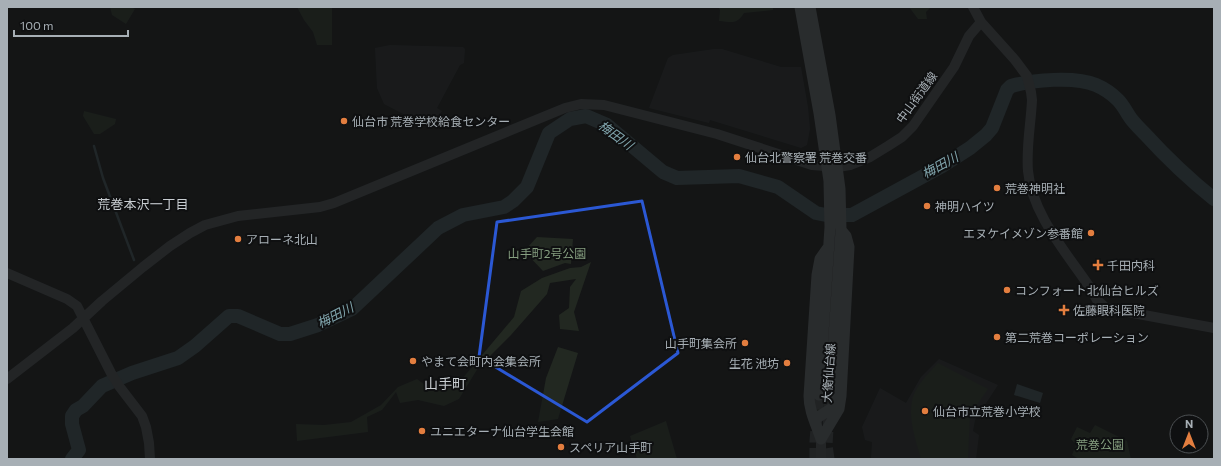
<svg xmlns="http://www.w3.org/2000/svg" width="1221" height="466" viewBox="0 0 1221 466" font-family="Commissioner,'Noto Sans JP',sans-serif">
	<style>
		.built { fill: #202123 }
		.green { fill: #222821 }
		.water { fill: #2f3a3e }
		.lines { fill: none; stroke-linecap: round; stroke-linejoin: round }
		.stream { stroke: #2f3a3e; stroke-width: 2.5 }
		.river { stroke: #2f3a3e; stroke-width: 14 }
		.secondary-tunnel { stroke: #313436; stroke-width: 11; stroke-dasharray: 11 5.5; stroke-linecap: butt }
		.tertiary { stroke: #36383b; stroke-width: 10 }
		.secondary { stroke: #44474a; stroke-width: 11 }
		.marked { fill: none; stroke: #2b58d4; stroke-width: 3; stroke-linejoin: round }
		.poi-dot { fill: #e37e3f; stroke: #0f1011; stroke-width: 1.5 }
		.labels { text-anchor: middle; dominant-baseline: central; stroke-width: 4; stroke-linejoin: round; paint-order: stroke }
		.street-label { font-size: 12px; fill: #a7afb5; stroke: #0f1011 }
		.poi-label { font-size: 12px; fill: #a7afb5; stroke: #0f1011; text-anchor: start }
		.park-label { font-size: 12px; fill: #869f80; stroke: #0f1011 }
		.water-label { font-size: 13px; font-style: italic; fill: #81a5ad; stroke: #0f1011 }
		.neighbourhood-label { font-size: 13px; fill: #c8cdd1; stroke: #0f1011 }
		.quarter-label { font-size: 14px; fill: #c8cdd1; stroke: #0f1011 }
	</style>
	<rect width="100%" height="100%" fill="#141516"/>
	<!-- built -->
	<path class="built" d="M 390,45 L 463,47 L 465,49 L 464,63 L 460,65 L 437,108 L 442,111 L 435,124 L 416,115 L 409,117 L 384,104 L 377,88 L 375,48 Z
		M 714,49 L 722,49 L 781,67 L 801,67 L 808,107 L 810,129 L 807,145 L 801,148 L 710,120 L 709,123 L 649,108 L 668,58 L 673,55 Z
		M 939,359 L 998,385 L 975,420 L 973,431 L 979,435 L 976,459 L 871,459 L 872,442 L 865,440 L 862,427 L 880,388 L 906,403 L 921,377 Z"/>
	<!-- green -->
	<path class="green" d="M 110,7 L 131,7 L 135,9 L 126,24 L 112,15 Z
		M 297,7 L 332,7 L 332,45 L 317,45 L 313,32 L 304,20 Z
		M 718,7 L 773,7 L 773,10 L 744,13 C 737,25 731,22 719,21 L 720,10 Z
		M 909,7 L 931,7 L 926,12 L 927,19 L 918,19 Z
		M 84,111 L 116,119 L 115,124 L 100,134 L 94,134 L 83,116 Z
		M 537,237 L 573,239 L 571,264 L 565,263 L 543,271 L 524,251 Z
		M 591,262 L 574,312 L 579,331 L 560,329 L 559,315 L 569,308 L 570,287 L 576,279 L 550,283 L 547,294 L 511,335 L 478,368 L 459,399 L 444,406 L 418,400 L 400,403 L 396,392 L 382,410 L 367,417 L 368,432 L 297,441 L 296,424 L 324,425 L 351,422 L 381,405 L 398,387 L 417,379 L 425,385 L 439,391 L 456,386 L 514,317 L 521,291 L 542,278 L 570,268 L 581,267 Z
		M 558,347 L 578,353 L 558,419 L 538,422 L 546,378 Z
		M 938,363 L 988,389 L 970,415 L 968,459 L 921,459 C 916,441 908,420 912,401 C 914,388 929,372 938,363 Z
		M 811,397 L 835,398 L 833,403 L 816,412 Z
		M 666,421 L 677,459 L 637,459 L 630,436 Z
		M 1095,425 L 1127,441 L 1131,459 L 1079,459 L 1072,455 L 1076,445 L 1071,439 L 1077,427 L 1090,433 Z"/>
	<!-- water -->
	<path class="water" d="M 1017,384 L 1043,393 L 1040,403 L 1014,395 Z"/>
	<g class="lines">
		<!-- stream -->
		<path class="stream" d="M 94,146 L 103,178 L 134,260"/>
		<!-- river -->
		<path class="river" d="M 72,459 L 79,450 L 72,424 L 72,416 L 76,410 L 83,406 L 102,386 L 132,373 L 178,358 L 195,346 L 229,316 L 238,316 L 280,334 L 290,334 L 318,325 L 352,309 L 438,228 L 463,215 L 504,207 L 513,201 L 527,187 L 549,133 L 570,119 L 586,116 L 607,125 L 663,172 L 677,178 L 739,176 L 778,187 L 816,213 L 826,215 L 852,215 L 942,166 L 970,148 L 986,135 L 992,128 L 1007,90 L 1011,86 C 1032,80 1075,76 1096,85 C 1103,88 1112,94 1118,100 C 1124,106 1127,114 1132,120 C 1136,125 1140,129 1145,134 C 1166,157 1189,179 1214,199"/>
		<!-- secondary-tunnel -->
		<path class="secondary-tunnel" d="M 815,459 L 815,441 L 819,395
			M 829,459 L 827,445 L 830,396"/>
		<!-- tertiary -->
		<path class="tertiary" d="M 973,7 L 981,22 L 1015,60 L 1027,76 L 1031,92 L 1032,100 C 1031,123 1026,147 1028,171 C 1032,215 1067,253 1091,289 L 1097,300 L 1106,308 L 1214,328
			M 7,273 L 67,299 L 77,306 L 111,373 L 119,386 L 142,416 L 146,427 L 149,443 L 150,459
			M 7,379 L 73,328 L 102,301 L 143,267 L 170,246 L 190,233 L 205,225 L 238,216 L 320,207 L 334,203 L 565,108 L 581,104 L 604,105 L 717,134 L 812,165 L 838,167 L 850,165 L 870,157 L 888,146 L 902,137 L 913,126 L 954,67 L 969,36 L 981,22
			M 821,439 L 821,459"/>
		<!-- secondary -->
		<path class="secondary" d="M 800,7 L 819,113 L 829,181 L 830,227 L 819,395
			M 810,7 L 830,115 L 840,189 L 841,230 L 830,396
			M 815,419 L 834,407 L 837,399
			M 821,439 L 839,409 L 841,396 L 849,247 L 846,236 L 841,230
			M 821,439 C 816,424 809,411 809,396 L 817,275 L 820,259 L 827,249"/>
	</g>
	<!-- marked area -->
	<path d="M0 0H1221V466H0ZM 642,201 L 678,353 L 587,422 L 479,357 L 497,222 Z" fill="#141516" fill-opacity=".55" fill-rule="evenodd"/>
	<path class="marked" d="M 642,201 L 678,353 L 587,422 L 479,357 L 497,222 Z"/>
	<!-- markers -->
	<g class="poi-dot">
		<circle cx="344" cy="121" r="4"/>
		<circle cx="737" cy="157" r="4"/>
		<circle cx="997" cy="188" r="4"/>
		<circle cx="927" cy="206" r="4"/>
		<circle cx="1091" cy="233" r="4"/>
		<circle cx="238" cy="239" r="4"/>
		<path d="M1096 259h4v4h4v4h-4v4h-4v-4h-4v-4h4z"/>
		<circle cx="1007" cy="290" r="4"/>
		<path d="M1062 304h4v4h4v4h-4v4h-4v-4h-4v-4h4z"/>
		<circle cx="997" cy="337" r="4"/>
		<circle cx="745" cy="343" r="4"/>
		<circle cx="413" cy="361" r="4"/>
		<circle cx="787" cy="363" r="4"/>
		<circle cx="925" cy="411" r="4"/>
		<circle cx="422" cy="431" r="4"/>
		<circle cx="561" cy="447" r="4"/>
	</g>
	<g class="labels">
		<!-- street labels -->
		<g class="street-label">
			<text transform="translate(916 97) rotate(-54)">中山街道線</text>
			<text transform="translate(828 373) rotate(-86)">大衡仙台線</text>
		</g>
		<!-- poi labels -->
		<g class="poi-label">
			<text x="352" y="121">仙台市 荒巻学校給食センター</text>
			<text x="745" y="157">仙台北警察署 荒巻交番</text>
			<text x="1005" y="188">荒巻神明社</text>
			<text x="935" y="206">神明ハイツ</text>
			<text x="1083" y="233" text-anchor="end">エヌケイメゾン参番館</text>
			<text x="246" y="239">アローネ北山</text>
			<text x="1107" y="265">千田内科</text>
			<text x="1015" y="290">コンフォート北仙台ヒルズ</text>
			<text x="1073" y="310">佐藤眼科医院</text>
			<text x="1005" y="337">第二荒巻コーポレーション</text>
			<text x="737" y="343" text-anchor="end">山手町集会所</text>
			<text x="421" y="361">やまて会町内会集会所</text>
			<text x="779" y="363" text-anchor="end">生花 池坊</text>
			<text x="933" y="411">仙台市立荒巻小学校</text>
			<text x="430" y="431">ユニエターナ仙台学生会館</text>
			<text x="569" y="447">スペリア山手町</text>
		</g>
		<!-- park labels -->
		<g class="park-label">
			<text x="547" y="253">山手町2号公園</text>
			<text x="1100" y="444">荒巻公園</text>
		</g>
		<!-- water labels -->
		<g class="water-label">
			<text transform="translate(616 135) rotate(36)">梅田川</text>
			<text transform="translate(940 165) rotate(-29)">梅田川</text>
			<text transform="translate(335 315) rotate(-27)">梅田川</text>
		</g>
		<!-- neighbourhood labels -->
		<g class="neighbourhood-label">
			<text x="143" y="204">荒巻本沢一丁目</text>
		</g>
		<!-- quarter labels -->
		<g class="quarter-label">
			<text x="445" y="383">山手町</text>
		</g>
	</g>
	<!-- border -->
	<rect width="1221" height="466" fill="none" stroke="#a7afb5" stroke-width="16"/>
	<!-- north arrow -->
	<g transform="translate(1189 434)"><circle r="19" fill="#0f1011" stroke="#4c5053"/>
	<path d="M0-3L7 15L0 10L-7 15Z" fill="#e37e3f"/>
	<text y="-6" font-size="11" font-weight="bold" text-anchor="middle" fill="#a7afb5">N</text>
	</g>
	<!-- scale -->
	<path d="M14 30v6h114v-6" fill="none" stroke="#a7afb5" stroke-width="2"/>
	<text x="20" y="30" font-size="12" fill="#a7afb5" stroke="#0f1011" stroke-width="3" paint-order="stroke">100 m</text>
</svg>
